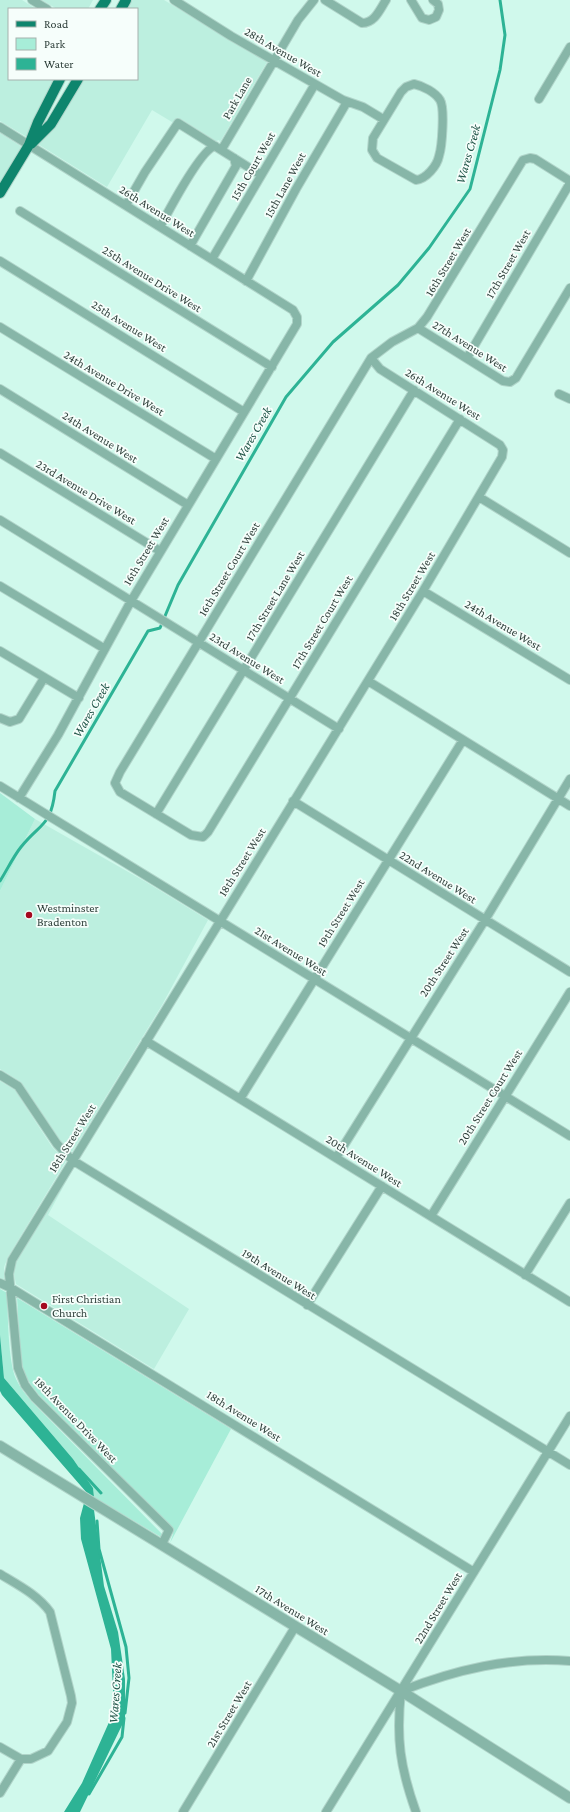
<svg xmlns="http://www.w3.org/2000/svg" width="570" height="1812" viewBox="0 0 570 1812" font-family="'Crimson Pro',serif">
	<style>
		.built { fill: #bcefdf }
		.green { fill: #a7edd8 }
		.water { fill: #2db395 }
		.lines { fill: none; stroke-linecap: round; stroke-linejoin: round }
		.stream { stroke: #2db395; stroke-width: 3 }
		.minor-casing { stroke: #b0d4c9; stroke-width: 10 }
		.tertiary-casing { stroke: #b0d4c9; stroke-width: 12 }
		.primary-casing { stroke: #b0d4c9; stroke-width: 12 }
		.minor { stroke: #87b6a8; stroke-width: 8 }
		.tertiary { stroke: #87b6a8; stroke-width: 10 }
		.primary { stroke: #0e856d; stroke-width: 10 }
		.poi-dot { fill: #a4081f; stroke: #f6fefb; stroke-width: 1.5 }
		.labels { text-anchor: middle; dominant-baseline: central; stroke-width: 3.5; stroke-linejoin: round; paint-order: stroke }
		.street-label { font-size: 12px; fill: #2f403b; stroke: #f6fefb }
		.poi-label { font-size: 12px; fill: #2f403b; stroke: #f6fefb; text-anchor: start }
		.water-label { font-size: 13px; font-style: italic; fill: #215548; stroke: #f6fefb }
	</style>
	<rect width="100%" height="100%" fill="#d0f9ec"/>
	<!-- built -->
	<path class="built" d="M 0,0 L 22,0 L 36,9 L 9,9 L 9,79 L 55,79 L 38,109 L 27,137 L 0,121 Z
		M 42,0 L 93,0 L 88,9 L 57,9 Z
		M 132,0 L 164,0 L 267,62 L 220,142 L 219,140 L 216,141 L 181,119 L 172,122 L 152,110 L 107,187 L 38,144 L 55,126 L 84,79 L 137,79 L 137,9 L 126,9 Z
		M 0,133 L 22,147 L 0,184 Z
		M 35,819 L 146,882 L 208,920 L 162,1005 L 72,1152 L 60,1140 L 21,1082 L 0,1069 L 0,891 Z
		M 0,1081 L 15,1090 L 52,1147 L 66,1161 L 8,1257 L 4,1267 L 4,1279 L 0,1278 Z
		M 74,1167 L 48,1215 L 189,1309 L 154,1369 L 16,1284 L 14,1274 L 16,1262 Z"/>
	<!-- green -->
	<path class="green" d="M 0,793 L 35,819 L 0,891 Z
		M 0,1289 L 7,1293 C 8,1315 8,1361 16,1379 C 20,1388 26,1395 32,1402 L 162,1534 L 161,1537 L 94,1497 L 93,1488 L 73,1459 L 4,1378 L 0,1335 Z
		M 17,1298 L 231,1429 L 170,1543 L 173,1534 L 172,1528 L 39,1395 C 34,1388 28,1382 25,1374 C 18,1355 19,1319 17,1298 Z"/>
	<!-- water -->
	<path class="water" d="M 0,1335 L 4,1378 L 73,1459 L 93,1488 L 94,1497 L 87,1493 L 2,1395 L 0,1391 Z
		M 84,1503 L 94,1510 L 104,1586 L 118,1632 L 125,1679 L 125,1719 L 80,1812 L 64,1812 L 82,1783 L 114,1711 L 111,1649 L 81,1539 L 80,1518 Z"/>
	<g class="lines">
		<!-- stream -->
		<path class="stream" d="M 0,881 C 7,870 13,857 21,847 C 40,823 51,827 55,791 L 148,631 L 160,628 L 178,585 L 286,397 L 333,342 L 398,285 L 429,248 L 470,189 L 500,70 L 505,35 L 500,0
			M 79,1469 L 101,1493
			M 97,1521 L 99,1549 L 126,1647 L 129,1678 L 125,1713
			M 89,1794 L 122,1737 L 124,1718"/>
		<defs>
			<path id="minor" d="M 32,0 L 47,9
				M 174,0 L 231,36 L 343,100 L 363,107 L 383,119
				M 325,0 L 362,23 C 375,23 380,9 386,0
				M 411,0 L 422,18 L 429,20 L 436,17 L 439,10 L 438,4 L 433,0
				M 414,84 C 423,86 435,92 440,100 C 445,108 442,147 439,156 C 437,166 426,179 416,180 L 377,158 L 372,150 L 373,138 L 401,92 L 406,87 Z
				M 539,99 L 570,47
				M 0,127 L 293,310 L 297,317 L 297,324 L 131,601 L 58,735 L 19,798
				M 222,149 L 298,20 L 314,0
				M 126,205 L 145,172 L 178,123 L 261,175
				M 20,211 L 272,367
				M 160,227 C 168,212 201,149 215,146
				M 190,246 L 236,166 L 234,158
				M 212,259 L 315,84
				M 0,261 L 244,412
				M 246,281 L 296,189 L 347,102
				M 0,327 L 216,459
				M 418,328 L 503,381 L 510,382 L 516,378 L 570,288
				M 467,358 L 570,183
				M 0,389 L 188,505
				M 559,394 L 570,399
				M 460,419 L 208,832 L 203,837 L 191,835 L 120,792 L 115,783 L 120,772 L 371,358 L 392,342 L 418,328 L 427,317 L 523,160 L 530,158 L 535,159 L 570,181
				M 0,453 L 160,551
				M 479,497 L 570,553
				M 0,520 L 339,729
				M 0,586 L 105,649
				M 423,591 L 570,680
				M 0,651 L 79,698
				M 368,681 L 570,806
				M 0,718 L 10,722 L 19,719 L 44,678
				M 0,786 L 570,1136
				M 293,801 L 570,972
				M 156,814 L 414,390
				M 146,1041 L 570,1302
				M 0,1075 L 18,1086 L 57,1144 L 72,1160 L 570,1465
				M 240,1099 L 463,740
				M 336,1158 L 485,920 L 570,779
				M 431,1216 L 570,992
				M 525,1275 L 570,1203
				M 0,1283 L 11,1288 L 474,1572
				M 307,1305 L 382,1186
				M 162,1544 L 169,1530 L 35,1398 L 25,1385 L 18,1368 L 9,1274 L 12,1260 L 423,591 L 502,457 L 503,450 L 500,445 L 380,369 L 371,358
				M 0,1574 C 18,1585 38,1595 50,1612 L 71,1696 L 72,1703 L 67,1722 L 48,1751 L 31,1759 L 21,1759 L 0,1747
				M 0,1793 L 21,1759
				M 183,1812 L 295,1627
				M 326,1812 L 570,1416
				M 416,1812 C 400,1767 396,1739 401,1691 C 455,1670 511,1656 570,1661"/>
			<path id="tertiary" d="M 0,1446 L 401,1691 L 570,1798"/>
			<path id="primary" d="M 100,9 L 106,0
				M 121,9 L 126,0
				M 31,144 L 51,124 L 78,79
				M 0,193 L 29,145 L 38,122 L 60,79"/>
		</defs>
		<!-- minor casing -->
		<use href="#minor" class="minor-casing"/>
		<!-- tertiary casing -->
		<use href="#tertiary" class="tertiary-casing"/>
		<!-- primary casing -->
		<use href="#primary" class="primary-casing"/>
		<!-- minor -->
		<use href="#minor" class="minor"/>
		<!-- tertiary -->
		<use href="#tertiary" class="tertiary"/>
		<!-- primary -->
		<use href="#primary" class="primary"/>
	</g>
	<!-- markers -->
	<g class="poi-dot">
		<circle cx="29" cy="915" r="4"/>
		<circle cx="44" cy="1306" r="4"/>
	</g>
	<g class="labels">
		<!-- street labels -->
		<g class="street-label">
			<text transform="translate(283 52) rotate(30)">28th Avenue West</text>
			<text transform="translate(237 98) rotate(-60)">Park Lane</text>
			<text transform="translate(253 166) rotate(-60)">15th Court West</text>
			<text transform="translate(285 185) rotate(-61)">15th Lane West</text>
			<text transform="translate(157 211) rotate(32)">26th Avenue West</text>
			<text transform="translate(448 262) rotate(-59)">16th Street West</text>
			<text transform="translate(508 264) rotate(-60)">17th Street West</text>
			<text transform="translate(152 279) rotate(32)">25th Avenue Drive West</text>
			<text transform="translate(129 326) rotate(32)">25th Avenue West</text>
			<text transform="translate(470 346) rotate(32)">27th Avenue West</text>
			<text transform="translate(114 383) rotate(31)">24th Avenue Drive West</text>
			<text transform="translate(443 394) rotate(32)">26th Avenue West</text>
			<text transform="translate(100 437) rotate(32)">24th Avenue West</text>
			<text transform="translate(86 492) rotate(31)">23rd Avenue Drive West</text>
			<text transform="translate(146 551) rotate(-59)">16th Street West</text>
			<text transform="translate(229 569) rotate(-59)">16th Street Court West</text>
			<text transform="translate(412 586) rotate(-59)">18th Street West</text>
			<text transform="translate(275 596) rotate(-59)">17th Street Lane West</text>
			<text transform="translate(322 622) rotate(-59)">17th Street Court West</text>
			<text transform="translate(503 625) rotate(31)">24th Avenue West</text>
			<text transform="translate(247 658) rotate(32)">23rd Avenue West</text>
			<text transform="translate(242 862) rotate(-58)">18th Street West</text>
			<text transform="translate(438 877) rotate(32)">22nd Avenue West</text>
			<text transform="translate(341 913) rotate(-58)">19th Street West</text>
			<text transform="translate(291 951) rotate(32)">21st Avenue West</text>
			<text transform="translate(444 962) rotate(-57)">20th Street West</text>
			<text transform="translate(490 1097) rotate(-58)">20th Street Court West</text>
			<text transform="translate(72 1138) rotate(-58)">18th Street West</text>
			<text transform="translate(364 1161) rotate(32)">20th Avenue West</text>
			<text transform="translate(279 1274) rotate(32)">19th Avenue West</text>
			<text transform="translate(244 1416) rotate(32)">18th Avenue West</text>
			<text transform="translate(76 1420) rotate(46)">18th Avenue Drive West</text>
			<text transform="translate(438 1608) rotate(-59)">22nd Street West</text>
			<text transform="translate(292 1610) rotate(32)">17th Avenue West</text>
			<text transform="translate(229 1714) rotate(-59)">21st Street West</text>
		</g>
		<!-- poi labels -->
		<g class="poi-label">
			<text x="37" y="908">Westminster<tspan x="37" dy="14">Bradenton</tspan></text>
			<text x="52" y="1299">First Christian<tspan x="52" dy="14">Church</tspan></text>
		</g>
		<!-- water labels -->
		<g class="water-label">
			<text transform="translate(468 154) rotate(-74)">Wares Creek</text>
			<text transform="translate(253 434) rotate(-60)">Wares Creek</text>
			<text transform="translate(91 710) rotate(-60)">Wares Creek</text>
			<text transform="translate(115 1693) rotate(-86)">Wares Creek</text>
		</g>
	</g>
	<!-- legend -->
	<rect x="8" y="8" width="130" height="72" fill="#f6fefb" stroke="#a6b2ae"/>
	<rect x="16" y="21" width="20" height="6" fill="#0e856d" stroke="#a6b2ae"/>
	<text x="44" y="28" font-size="12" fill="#2f403b">Road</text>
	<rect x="16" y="38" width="20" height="12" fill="#a7edd8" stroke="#a6b2ae"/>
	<text x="44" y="48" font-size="12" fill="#2f403b">Park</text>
	<rect x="16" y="58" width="20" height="12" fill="#2db395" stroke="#a6b2ae"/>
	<text x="44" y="68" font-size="12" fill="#2f403b">Water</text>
</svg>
